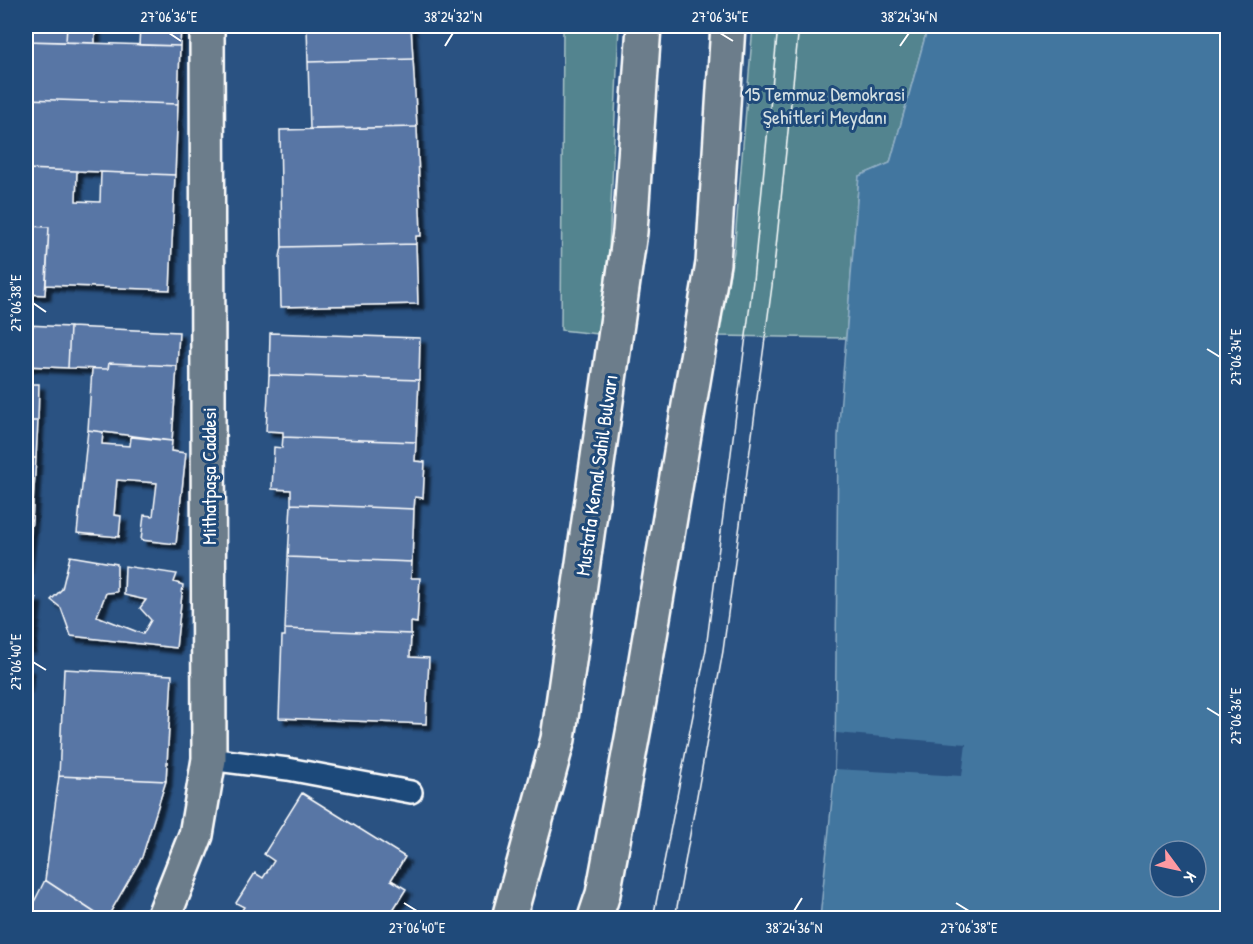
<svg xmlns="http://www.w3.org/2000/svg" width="1253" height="944" viewBox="0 0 1253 944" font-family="'Patrick Hand',sans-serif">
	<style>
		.green { fill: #52848f; stroke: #a8c2c7; stroke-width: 1.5 }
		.water { fill: #42769f; stroke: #8eadc5; stroke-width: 1.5; fill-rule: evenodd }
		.pier { fill: #2a5282 }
		.building { fill: #5876a5; stroke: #fff; stroke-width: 1.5; filter: url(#shadow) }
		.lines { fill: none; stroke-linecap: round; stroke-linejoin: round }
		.lane-casing { stroke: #fff; stroke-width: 26 }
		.primary-casing { stroke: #fff; stroke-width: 38 }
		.lane { stroke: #1f4a7a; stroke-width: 21 }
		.primary { stroke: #6c7d8b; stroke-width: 33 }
		.tram { stroke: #fff; stroke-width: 1.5 }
		.ticks { fill: none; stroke: #fff; stroke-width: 2 }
		.labels { text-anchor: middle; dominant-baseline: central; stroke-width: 6; stroke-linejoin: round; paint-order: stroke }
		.park-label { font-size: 20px; fill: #d4e0e3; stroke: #1f4a7a }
		.street-label { font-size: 20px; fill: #fff; stroke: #1f4a7a }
		.neatline { fill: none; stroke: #fff; stroke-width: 2 }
		.ticks-label { font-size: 15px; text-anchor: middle; fill: #fff }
	</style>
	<defs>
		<filter id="shadow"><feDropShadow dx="5.5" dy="5.5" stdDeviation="1.5" flood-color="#0009"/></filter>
	</defs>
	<rect width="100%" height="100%" fill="#2a5282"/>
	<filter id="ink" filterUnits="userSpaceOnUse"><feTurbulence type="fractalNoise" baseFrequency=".0167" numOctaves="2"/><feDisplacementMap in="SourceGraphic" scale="12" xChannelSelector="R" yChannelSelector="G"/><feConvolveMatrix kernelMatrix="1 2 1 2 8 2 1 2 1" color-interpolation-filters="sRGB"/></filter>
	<g filter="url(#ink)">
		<!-- green -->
		<path class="green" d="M 563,26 L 619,26 L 609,249 L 598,334 L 561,330 Z
			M 753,26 L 928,26 L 890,163 L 859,176 L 846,338 L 718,336 L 734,252 Z"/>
		<!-- water -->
		<path class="water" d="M 928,26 L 1227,26 L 1227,918 L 820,918 L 835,769 L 838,436 L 859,176 L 890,163 ZM 1160,851 L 1196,851 L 1196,887 L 1160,887 Z"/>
		<!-- pier -->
		<path class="pier" d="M 836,733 L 966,744 L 962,776 L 835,769 Z"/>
		<!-- building -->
		<path class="building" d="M 26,26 L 67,26 L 66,42 L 26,41 Z
			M 67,26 L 95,26 L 95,43 L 66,42 Z
			M 140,26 L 181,26 L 180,46 L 139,45 Z
			M 307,26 L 411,26 L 413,59 L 308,62 Z
			M 26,41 L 180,46 L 178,104 L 26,99 Z
			M 413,59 L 417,127 L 310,129 L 308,62 Z
			M 26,99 L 178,104 L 175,175 L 26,169 Z
			M 417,127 L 421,236 L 416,236 L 416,244 L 282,247 L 280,130 Z
			M 26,169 L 77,171 L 76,201 L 100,202 L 101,172 L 175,175 L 170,290 L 46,285 L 49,227 L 26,226 Z
			M 26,226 L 49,227 L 45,295 L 26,294 Z
			M 416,244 L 418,304 L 281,307 L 280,257 L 282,247 Z
			M 26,325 L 70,327 L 68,368 L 26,366 Z
			M 70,327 L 179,332 L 177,366 L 109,363 L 108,369 L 68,368 Z
			M 270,333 L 420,338 L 419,380 L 269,375 Z
			M 109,363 L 177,366 L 172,441 L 88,430 L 92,369 L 108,369 Z
			M 269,375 L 419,380 L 416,442 L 283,437 L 283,432 L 266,431 Z
			M 26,384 L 39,384 L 38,421 L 26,421 Z
			M 26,421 L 38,421 L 36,458 L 26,458 Z
			M 88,430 L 103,432 L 102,444 L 130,446 L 131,437 L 172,441 L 171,451 L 186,453 L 176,544 L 141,540 L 144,515 L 153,516 L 157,483 L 117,480 L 114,515 L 121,516 L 119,537 L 77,533 Z
			M 283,437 L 416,442 L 415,461 L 425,462 L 423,498 L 415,497 L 414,509 L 291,504 L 291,490 L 272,489 L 274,447 L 282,448 Z
			M 26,458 L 36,458 L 32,520 L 26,520 Z
			M 291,504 L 414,509 L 412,562 L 288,557 Z
			M 26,520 L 32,520 L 26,572 Z
			M 70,556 L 117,564 L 117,592 L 106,593 L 97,616 L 143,634 L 151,620 L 140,608 L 146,600 L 124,595 L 125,566 L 177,574 L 174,582 L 183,585 L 176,648 L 71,636 L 61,608 L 51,600 L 62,589 Z
			M 288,557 L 412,562 L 411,578 L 420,578 L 417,623 L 411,622 L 411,634 L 285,629 Z
			M 26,597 L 36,598 L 30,648 L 26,648 Z
			M 285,629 L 411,634 L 410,657 L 429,658 L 426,724 L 279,718 L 282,636 L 285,636 Z
			M 26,667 L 29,667 L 26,688 Z
			M 64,669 L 172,675 L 166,781 L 59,776 Z
			M 59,776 L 166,781 L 142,857 L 107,918 L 103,918 L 45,880 Z
			M 302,793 L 405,857 L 391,880 L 406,889 L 388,918 L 242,918 L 238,916 L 244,907 L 236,903 L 255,873 L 263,878 L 274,861 L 264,854 Z
			M 45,880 L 103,918 L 26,918 Z"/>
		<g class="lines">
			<defs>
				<path id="lane" d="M 209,759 L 288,769 L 411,792"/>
				<path id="primary" d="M 163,918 L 196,835 L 209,759 L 207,26
					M 509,918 L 558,739 L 630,232 L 644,26
					M 595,918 L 603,894 L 639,701 L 713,263 L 728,26"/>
			</defs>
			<!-- lane casing -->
			<use href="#lane" class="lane-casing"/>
			<!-- primary casing -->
			<use href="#primary" class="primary-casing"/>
			<!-- lane -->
			<use href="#lane" class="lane"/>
			<!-- primary -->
			<use href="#primary" class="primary"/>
			<!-- tram -->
			<path class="tram" d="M 653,918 L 706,649 L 753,281 L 778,26
				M 675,918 L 723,651 L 772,286 L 799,26"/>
		</g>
	</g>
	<!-- ticks -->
	<path class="ticks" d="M 169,33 L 181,41M 720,33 L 733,41M 445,46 L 453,33M 900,46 L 909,33M 33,303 L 46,312M 1207,349 L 1220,357M 33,662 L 46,670M 1207,708 L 1220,716M 404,903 L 417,911M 956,903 L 969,911M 794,911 L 802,898"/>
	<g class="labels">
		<!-- park labels -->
		<g class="park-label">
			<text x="825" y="93">15 Temmuz Demokrasi<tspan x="825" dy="23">Şehitleri Meydanı</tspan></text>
		</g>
		<!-- street labels -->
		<g class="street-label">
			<text transform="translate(596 475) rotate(-82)">Mustafa Kemal Sahil Bulvarı</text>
			<text transform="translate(208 476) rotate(-90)">Mithatpaşa Caddesi</text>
		</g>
	</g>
	<!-- margin -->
	<rect width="1253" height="944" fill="none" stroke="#1f4a7a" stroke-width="66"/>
	<!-- north arrow -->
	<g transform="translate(1178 869) rotate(123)"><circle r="28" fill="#1f4a7a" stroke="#7992af" stroke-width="1.5"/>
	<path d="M0-4.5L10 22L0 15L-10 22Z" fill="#ff9aa2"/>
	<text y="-9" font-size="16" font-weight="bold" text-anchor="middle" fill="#ffffff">K</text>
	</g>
	<rect x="33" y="33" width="1187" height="878" class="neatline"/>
	<g class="ticks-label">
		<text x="169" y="22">27°06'36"E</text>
		<text x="453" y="22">38°24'32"N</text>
		<text x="720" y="22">27°06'34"E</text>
		<text x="909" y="22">38°24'34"N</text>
		<text transform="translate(16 303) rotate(-90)" y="5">27°06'38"E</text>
		<text transform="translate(1236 357) rotate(-90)" y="5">27°06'34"E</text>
		<text transform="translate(16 662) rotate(-90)" y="5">27°06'40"E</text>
		<text transform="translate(1236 716) rotate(-90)" y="5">27°06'36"E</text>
		<text x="417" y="933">27°06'40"E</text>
		<text x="794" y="933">38°24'36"N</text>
		<text x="969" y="933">27°06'38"E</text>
	</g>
</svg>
